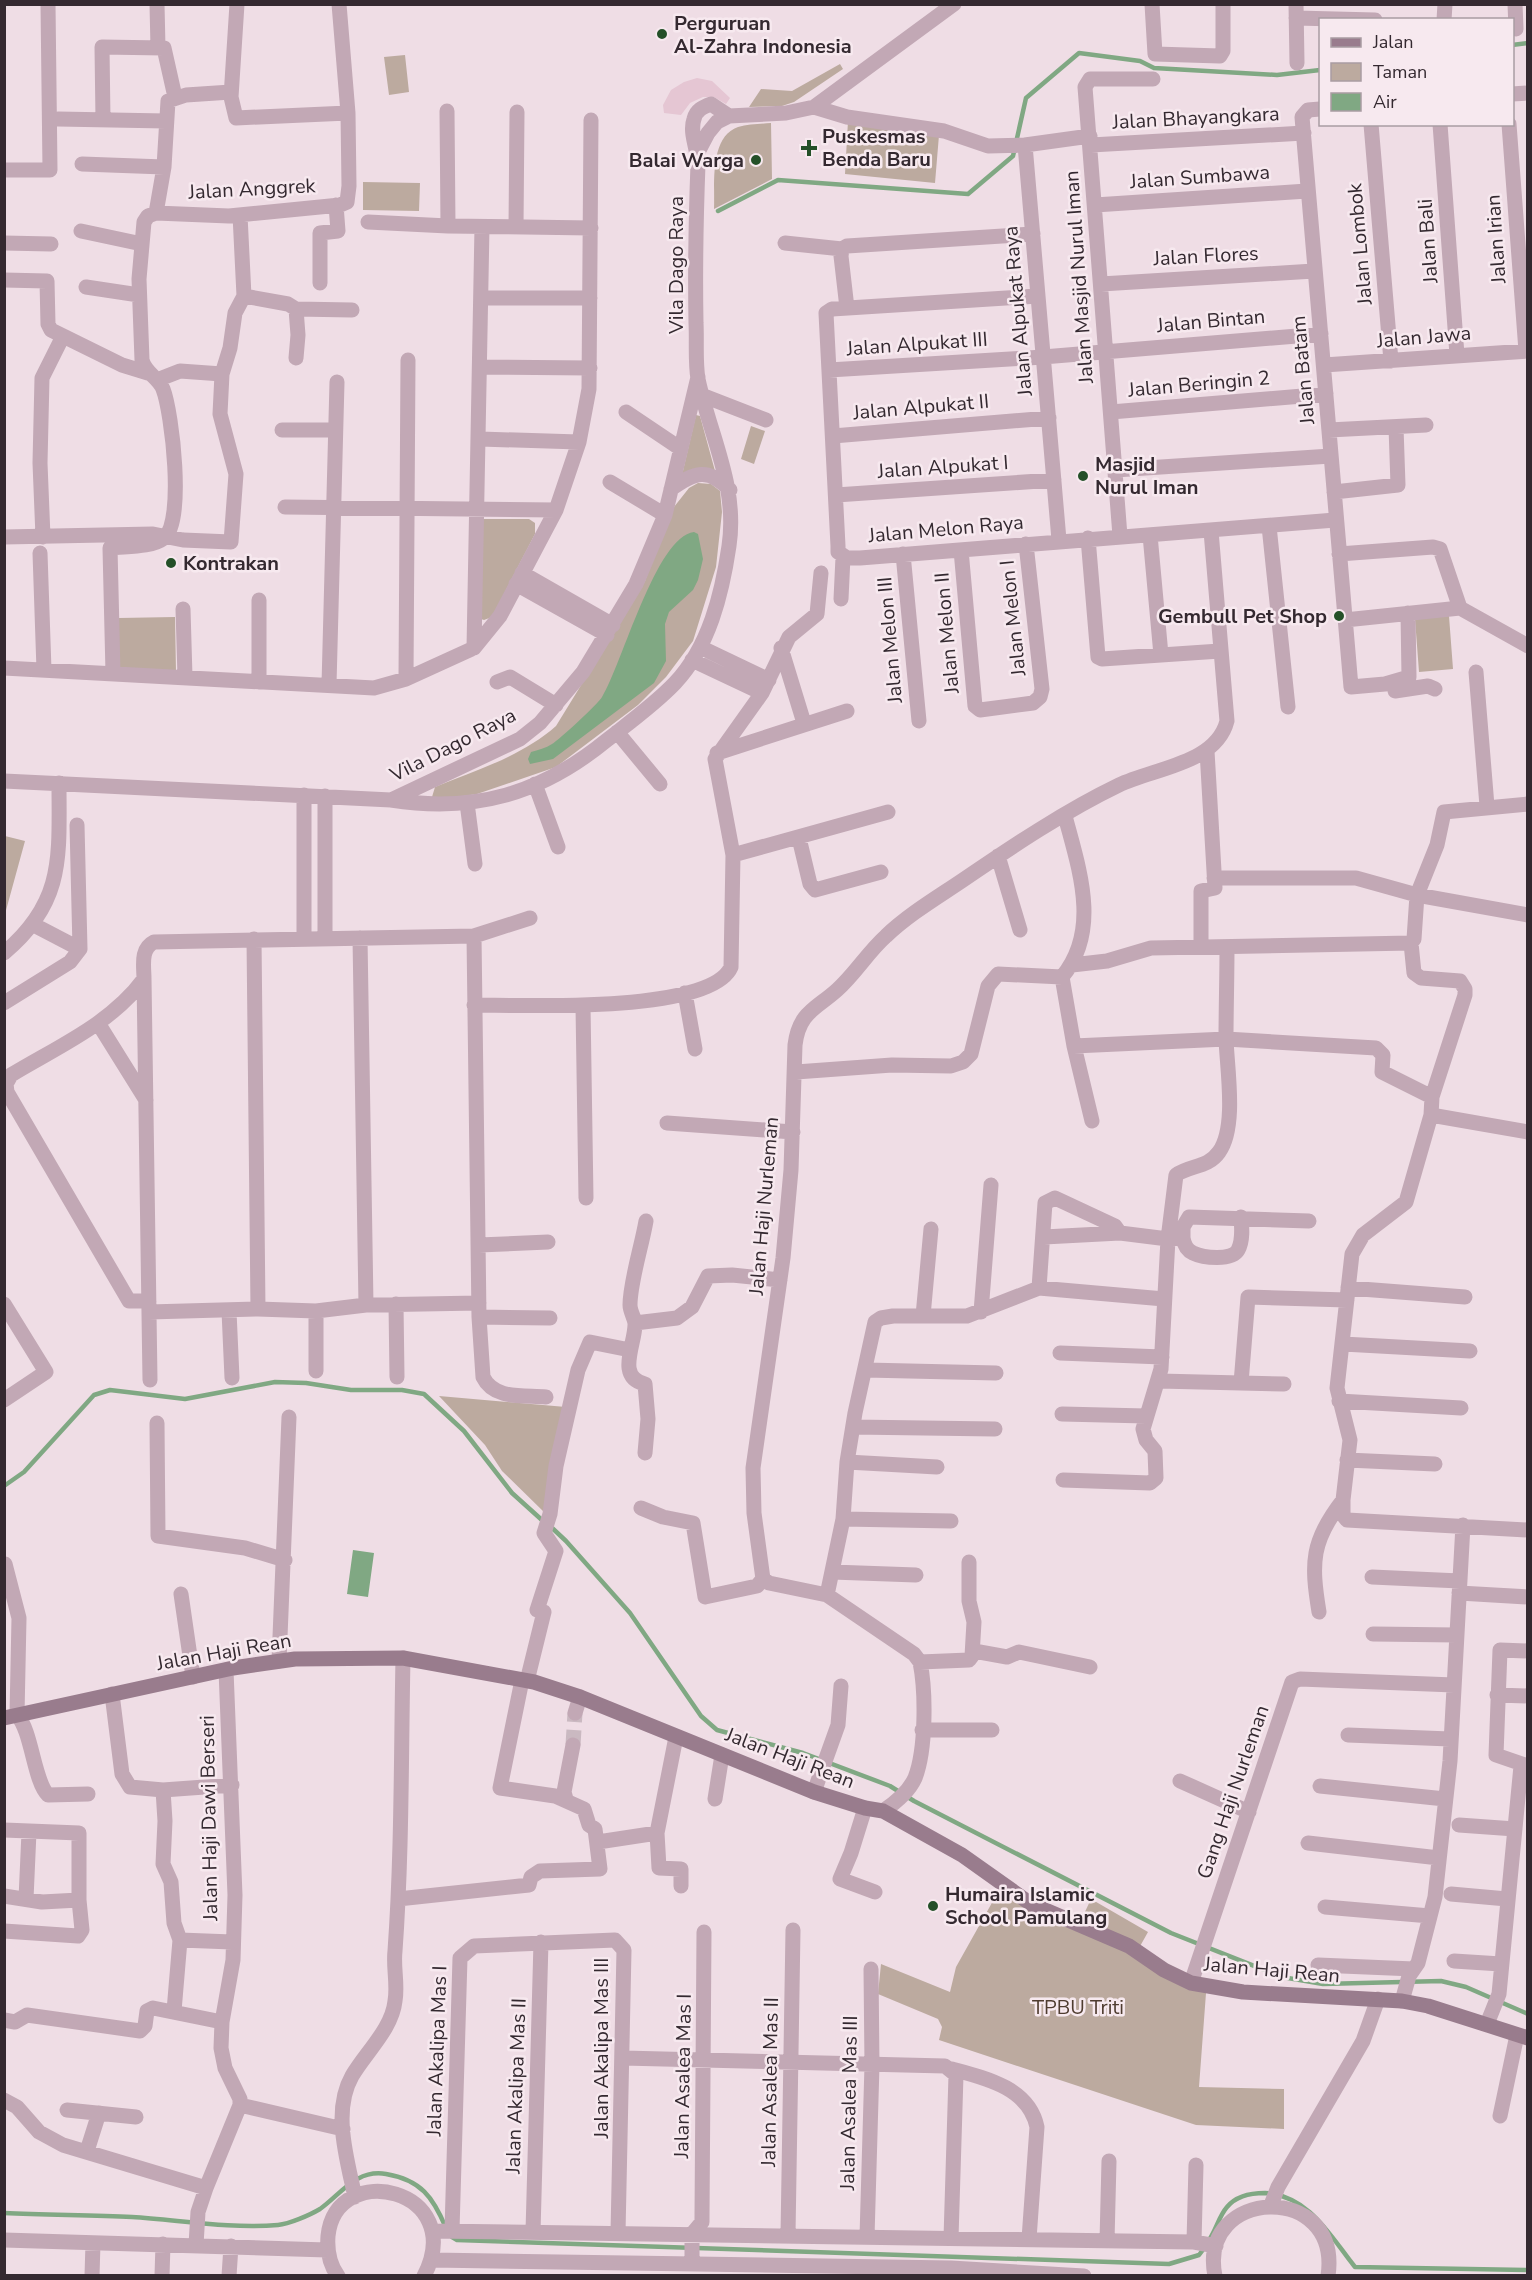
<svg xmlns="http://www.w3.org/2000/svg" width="1532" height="2280" viewBox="0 0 1532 2280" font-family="'Nunito Sans',sans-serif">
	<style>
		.green { fill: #bcaa9f }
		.plaza { fill: #e5c6d3 }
		.water { fill: #80a883 }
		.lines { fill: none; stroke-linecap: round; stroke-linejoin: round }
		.stream { stroke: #80a883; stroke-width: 4.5 }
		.street-tunnel { stroke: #cab9c1; stroke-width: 15; stroke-dasharray: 15 8; stroke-linecap: butt }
		.street { stroke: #c2a8b5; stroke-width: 15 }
		.secondary { stroke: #997c8d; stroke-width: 15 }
		.poi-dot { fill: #245028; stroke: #f7e9ef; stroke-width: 2 }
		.labels { text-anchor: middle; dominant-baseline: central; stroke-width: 5; stroke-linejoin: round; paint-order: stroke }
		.poi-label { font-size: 20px; font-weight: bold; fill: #342930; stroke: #f7e9ef; text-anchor: start }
		.street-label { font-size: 20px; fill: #342930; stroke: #f7e9ef }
		.park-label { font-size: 20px; fill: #4f3c30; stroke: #f7e9ef }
	</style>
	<rect width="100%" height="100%" fill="#efdde5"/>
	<!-- green -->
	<path class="green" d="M 405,55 L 409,92 L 389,95 L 384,57 Z
		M 840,64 L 843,69 L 794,102 L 782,106 L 749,107 L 761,89 L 792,91 Z
		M 848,121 L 939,135 L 935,183 L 845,174 Z
		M 771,123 L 772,179 L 714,209 C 715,185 709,137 738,127 C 748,124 761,124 771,123 Z
		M 363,182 L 420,183 L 419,211 L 363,210 Z
		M 696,415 L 700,416 L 715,471 L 682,475 Z
		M 751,426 L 765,431 L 754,464 L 741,459 Z
		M 698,483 L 711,484 L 720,491 L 722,512 L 716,567 L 693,641 L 666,677 L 638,705 L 556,767 L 477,794 L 437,800 L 432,797 L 435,787 C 477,770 522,756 556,726 L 645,581 L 670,512 L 689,488 Z
		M 481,519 L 529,519 L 535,523 L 535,534 L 492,617 L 484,620 L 478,618 Z
		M 1449,616 L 1453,669 L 1419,672 L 1415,619 Z
		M 175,617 L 176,672 L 118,669 L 119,618 Z
		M 5,836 L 25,841 L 5,914 L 4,836 Z
		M 439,1396 L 566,1407 L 546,1514 L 502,1471 L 485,1445 Z
		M 998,1892 L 1076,1931 L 1091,1899 L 1148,1932 L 1134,1957 L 1206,1993 L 1199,2087 L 1284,2089 L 1284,2129 L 1196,2125 L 939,2040 L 942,2027 L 938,2019 L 878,1994 L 881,1964 L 950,1992 L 956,1967 Z"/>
	<!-- plaza -->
	<path class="plaza" d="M 697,78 L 712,81 L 730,98 L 726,104 L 714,97 L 703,97 L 690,103 L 681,115 L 664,113 L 663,105 L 671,90 L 684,82 Z"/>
	<!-- water -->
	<path class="water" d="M 694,532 L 698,534 L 703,559 L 698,580 L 693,590 L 669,612 L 665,624 L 666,661 L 654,683 L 553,759 L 530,764 L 528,759 L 531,752 C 538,750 546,748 552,744 C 559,740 599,703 602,697 C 622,665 656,536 694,532 Z
		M 353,1550 L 374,1553 L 368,1597 L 347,1594 Z"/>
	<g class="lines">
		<!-- stream -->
		<path class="stream" d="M 1512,45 L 1528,43
			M 718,211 L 778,180 L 968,194 L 1013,156 L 1026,98 L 1079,53 L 1140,61 L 1154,68 L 1277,75 L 1320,70
			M 4,1486 L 24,1472 L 94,1395 L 110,1390 L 185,1399 L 275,1382 L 306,1383 L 351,1390 L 402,1390 L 424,1394 L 464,1431 L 512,1493 L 543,1521
			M 550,1526 L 566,1541 L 630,1613 L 701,1716 L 717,1730 L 803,1753 L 890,1786 L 914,1801 L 1171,1933 L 1282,1977 L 1323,1984 L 1441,1981 L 1466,1987 L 1528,2014
			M 4,2213 C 47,2215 90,2215 132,2217 C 180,2220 229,2229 278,2225 C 289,2224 310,2215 320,2209 C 341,2194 356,2169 386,2174 C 421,2180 433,2197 446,2228
			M 452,2237 L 457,2240 L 1169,2264 L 1199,2255 L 1205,2247
			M 1209,2240 C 1216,2230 1219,2216 1227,2207 C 1236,2196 1251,2193 1265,2193 C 1310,2196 1330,2236 1355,2267 L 1528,2270"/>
		<!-- street-tunnel -->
		<path class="street-tunnel" d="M 573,1745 L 575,1713"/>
		<!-- street -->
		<path class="street" d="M 157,4 L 158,48
			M 237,4 L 231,97 L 236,118 L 348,113
			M 1152,4 L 1155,54 L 1220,56 L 1223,51 L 1223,4
			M 1296,4 L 1297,63
			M 1515,4 L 1516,29
			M 1296,18 L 1375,20
			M 1444,20 L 1445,4
			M 1512,94 L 1528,93
			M 814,107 L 847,117 L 944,131 L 988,146 L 1025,145
			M 1320,109 L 1308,110 L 1302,117 L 1351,687
			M 447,111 L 448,226
			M 58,119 L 166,121
			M 103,120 L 102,47 L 164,48 L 175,97
			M 1371,124 L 1391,361
			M 1440,124 L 1457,355
			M 1509,124 L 1526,351
			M 1091,145 L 1304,133
			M 698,152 L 708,133 L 717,122 L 729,116 L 786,113 L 814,107 L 954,4
			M 82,164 L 164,167
			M 4,170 L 50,170 L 48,4
			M 1095,205 L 1307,191
			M 156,213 L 164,167 L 168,101 L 186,95 L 231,92
			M 368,222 L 448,226 L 591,228
			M 516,227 L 517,112
			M 81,231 L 142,244
			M 4,243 L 51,244
			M 785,243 L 842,249
			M 4,280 L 47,281 L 48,324 L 51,330 L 122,365 L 148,373
			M 320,283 L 320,233 L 338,231 L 336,205
			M 1101,284 L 1314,271
			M 86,287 L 139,295
			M 244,296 L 288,304 L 296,309 L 298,335 L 296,358
			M 1038,296 L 832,309 L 826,313 L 838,546 L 838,552 L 847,558 L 860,558 L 1335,520
			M 481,298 L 590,298
			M 847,308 L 841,256 L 842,249 L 847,246 L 1033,234
			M 296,309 L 352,310
			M 1324,365 L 1528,351
			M 481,367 L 590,368
			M 829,370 L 1043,357 L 1321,334
			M 157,380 L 180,371 L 222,374 L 230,348 L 235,313 L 244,296 L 240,215
			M 704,396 L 766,420
			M 626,412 L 681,449
			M 1111,412 L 1326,394
			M 282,430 L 335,430
			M 1329,430 L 1426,425
			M 833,436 L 1049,418
			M 480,439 L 579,442
			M 1115,470 L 1331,456
			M 610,482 L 665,515
			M 671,489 C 695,472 708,467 730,490
			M 1334,492 L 1398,485 L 1396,427
			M 836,495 L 1054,480
			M 285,507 L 556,510
			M 1269,526 L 1288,707
			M 1150,535 L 1161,655
			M 1120,536 L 1085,87 L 1090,79 L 1153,79
			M 4,537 L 153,534 L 183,540 L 231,542 L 236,474 L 220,414 L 222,374
			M 43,537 L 40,463 L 42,378 L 63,336
			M 1088,538 L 1098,657 L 1102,659 L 1220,651
			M 1059,540 L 1025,145 L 1090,136
			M 961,550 L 975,706 L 980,710 L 1033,703 L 1040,697 L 1042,689 L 1026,544
			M 40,553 L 44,670
			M 903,554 L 919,721
			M 1339,554 L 1433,547 L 1440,549 L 1460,608
			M 522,573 L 613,625
			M 516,584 L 607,635
			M 841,599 L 843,557
			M 183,609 L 185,677
			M 1345,620 L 1460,608 L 1528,646
			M 700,647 L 769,680
			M 474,648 L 482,227
			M 781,648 L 804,723
			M 692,660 L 762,693
			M 4,668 L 374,688 L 406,679 L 474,648 L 500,616 L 556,510 L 579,442 L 589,389 L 591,120
			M 1476,672 L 1487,806
			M 113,673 L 110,548 C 126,546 151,548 164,538 C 185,522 172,412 163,389 C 158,377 145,373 142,360 L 139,279 L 144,222 L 148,216 L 156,213 L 229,216 L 340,205 L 347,202 L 349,186 L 348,113 L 339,4
			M 406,679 L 408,360
			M 259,682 L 259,600
			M 497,682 L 510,677 L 556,705
			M 329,685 L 337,382
			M 1351,687 L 1385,684 L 1409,677 L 1408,613
			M 1395,691 L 1428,686 L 1435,689
			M 617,732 L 660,784
			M 717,753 L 847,711
			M 4,781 L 391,800 L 520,739 L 540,723 L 583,672 L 636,584 L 665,515 L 698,377
			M 535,784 L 558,847
			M 304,795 L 304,938
			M 325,796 L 325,939
			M 391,800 C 475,813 541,794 607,740 C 630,722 655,704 675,683 C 709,647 722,594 729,546 C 738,486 710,436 698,379 C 695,361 697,341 696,323 C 695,270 696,217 698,164 C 698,150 689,133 694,119 C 696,110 703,107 711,104 L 729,116
			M 467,803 L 475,864
			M 1528,804 L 1444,812 L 1437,845 L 1417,895 L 1414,939 L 1411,943 L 1414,973 L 1421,978 L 1460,981 L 1465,989 L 1465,995 L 1432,1097 L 1431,1115 L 1406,1202 L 1363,1235 L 1352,1254 L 1337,1388 L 1350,1440 L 1343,1500 L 1343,1515 L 1347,1520 L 1528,1530
			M 1065,816 C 1079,869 1101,930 1062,977 L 1074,1046 L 1092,1121
			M 799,838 L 810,884 L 815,890 L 881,872
			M 733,855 L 888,812
			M 998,856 L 1020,930
			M 1214,878 L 1356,878 L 1417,895 L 1528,915
			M 34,925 L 80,949
			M 474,936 L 479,1317 L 483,1377 C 494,1400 524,1395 546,1397
			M 360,938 L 366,1305
			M 254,939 L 258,1309
			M 1201,946 L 1201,891 L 1215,888 L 1207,751
			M 1227,947 C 1227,978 1226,1009 1226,1039 C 1227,1069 1237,1127 1219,1152 C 1208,1168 1190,1165 1176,1175 L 1168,1239 L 1183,1238 L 1183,1227 L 1189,1217 L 1309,1221
			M 4,953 C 65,902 59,856 59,783
			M 1072,965 L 1107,961 L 1151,948 L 1411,943
			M 144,979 C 111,1024 57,1047 11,1075 L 6,1084 L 7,1092 L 129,1301 L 149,1301
			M 685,993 L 695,1049
			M 4,1003 L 70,962 L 80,949 L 77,825
			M 474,1005 C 521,1005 711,1014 731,967 L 733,855 L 715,759 L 762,693 L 789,637 L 817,614 L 821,573
			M 583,1006 L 586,1198
			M 98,1023 L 146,1100
			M 1074,1046 L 1226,1039 L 1376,1048 L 1383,1055 L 1382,1072 L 1432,1097
			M 796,1072 L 892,1065 L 951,1066 L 963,1062 L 971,1054 L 988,986 L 998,974 L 1062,977
			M 1431,1115 L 1528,1132
			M 667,1123 L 793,1132
			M 1044,1237 L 1120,1233 L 1168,1239 L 1161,1369 L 1143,1429 L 1146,1440 L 1155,1451 L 1156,1478 L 1150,1483 L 1063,1480
			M 1183,1238 C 1184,1244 1186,1250 1193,1253 C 1203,1258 1232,1261 1238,1250 C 1243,1241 1242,1228 1241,1217
			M 479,1245 L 548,1242
			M 1039,1288 L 1045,1203 L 1055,1198 L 1115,1226 L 1120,1233
			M 1348,1288 L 1465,1297
			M 4,1304 L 46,1372 L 4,1400
			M 396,1304 L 397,1377
			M 229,1311 L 232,1378
			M 316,1311 L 316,1371
			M 149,1312 L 258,1309 L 316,1311 L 366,1305 L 479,1303
			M 981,1312 L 991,1185
			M 923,1316 L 931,1229
			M 479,1317 L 550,1318
			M 635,1323 L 677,1318 L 692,1307 L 708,1276 L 732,1275 L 780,1280
			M 1343,1344 L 1470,1351
			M 1060,1353 L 1162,1357
			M 866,1370 L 996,1373
			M 150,1380 L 144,979 C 144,966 140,949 154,942 L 474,936 L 530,918
			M 1159,1381 L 1241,1383 L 1248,1297 L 1347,1300
			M 1241,1383 L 1284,1384
			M 1339,1401 L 1461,1408
			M 1062,1414 L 1146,1416
			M 157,1423 L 158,1536 L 245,1548 L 285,1560
			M 853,1427 L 995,1429
			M 645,1453 L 648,1419 L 645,1384 C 615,1377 636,1343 635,1323 C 634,1317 630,1311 630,1305 C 630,1282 642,1245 646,1221
			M 1347,1460 L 1435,1464
			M 847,1462 L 937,1467
			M 641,1508 L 663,1517 L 693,1523 L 705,1597 L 757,1586 L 763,1579
			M 843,1519 L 951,1521
			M 5,1564 L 19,1618 L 17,1715 C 32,1731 34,1782 48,1795 L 88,1794
			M 832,1572 L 916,1575
			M 1372,1577 L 1460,1581
			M 763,1579 L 754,1513 L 753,1468 L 783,1258 L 791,1170 L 795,1045 C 799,1012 816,1009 837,990 C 855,974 868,952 886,936 C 909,914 938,897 963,880 C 1013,846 1065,811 1119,785 C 1154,768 1216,764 1227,721 L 1211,531
			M 763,1579 L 769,1583 L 827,1595 L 914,1654 L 920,1662 C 926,1692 926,1750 915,1778 C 909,1791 895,1803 883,1811
			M 1459,1593 L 1528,1597
			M 181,1594 L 193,1677
			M 827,1595 L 843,1519 L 847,1462 L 855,1413 L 875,1322 L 881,1318 L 893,1316 L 967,1316 L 1039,1288 L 1164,1299
			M 1319,1612 C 1311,1563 1311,1541 1343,1500
			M 1373,1634 L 1457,1635
			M 974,1651 L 1007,1657 L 1019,1652 L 1090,1667
			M 1528,1651 L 1500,1650 L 1496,1755 L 1528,1766
			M 279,1661 L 289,1417
			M 920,1662 L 969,1660 L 972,1656 L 974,1622 L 969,1601 L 969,1562
			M 527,1681 L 544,1612 L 537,1610 L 556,1551 L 544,1533 L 550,1514 L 556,1466 L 578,1370 L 590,1342 L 630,1350
			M 112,1694 L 122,1774 L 130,1787 L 163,1790 L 232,1785
			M 1497,1695 L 1528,1696
			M 575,1713 L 580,1697
			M 922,1730 L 992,1730
			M 1348,1735 L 1450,1739
			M 676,1737 L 657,1833 L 659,1868 L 681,1869 L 681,1886
			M 1180,1781 L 1249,1812
			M 1320,1786 L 1445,1799
			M 163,1790 L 165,1821 L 163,1864 L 171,1882 L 174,1923 L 180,1940 L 232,1942
			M 814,1792 L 838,1725 L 841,1686
			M 566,1799 L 564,1792 L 573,1745
			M 715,1799 L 722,1755
			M 865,1808 L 851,1853 L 840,1879 L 875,1892
			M 1459,1825 L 1515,1829
			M 4,1830 L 79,1833 L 79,1900 L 82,1930 L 78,1936 L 4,1931
			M 598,1842 L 657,1833
			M 1308,1843 L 1439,1858
			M 1451,1894 L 1507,1899
			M 4,1896 L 42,1902 L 79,1900
			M 26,1899 L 29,1832
			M 398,1899 L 529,1885 L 531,1877 L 540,1871 L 600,1869 L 595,1829 L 589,1825 L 584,1809 L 555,1796 L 500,1788 L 522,1680
			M 1325,1907 L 1430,1916
			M 1454,1961 L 1501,1964
			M 1318,1965 L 1414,1969
			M 1191,1983 L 1292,1682 L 1300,1679 L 1454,1685
			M 1402,2001 L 1409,1976 L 1418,1963 L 1435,1897 L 1450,1761 L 1463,1525
			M 174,2011 L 180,1940
			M 4,2020 L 15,2022 L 27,2015 L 140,2031 L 145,2026 L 147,2011 L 153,2008 L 222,2022
			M 1487,2024 L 1499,1994 L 1521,1766
			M 623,2058 L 945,2066 L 956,2075 L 951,2238
			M 952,2069 C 986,2078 1029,2088 1037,2127 L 1029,2239
			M 4,2100 L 17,2107 L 39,2132 L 63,2145 L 206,2188
			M 240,2105 L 343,2129
			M 67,2110 L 136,2117
			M 1500,2116 L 1517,2035
			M 87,2151 L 99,2113
			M 355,2197 C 347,2159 332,2111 352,2076 C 366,2052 392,2029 395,2001 C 398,1985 393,1967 395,1951 C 402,1854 401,1756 403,1658
			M 1271,2205 L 1278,2187 L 1363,2041 L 1378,1999
			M 452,2230 L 460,1958 L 474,1946 L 615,1940 L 624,1950 L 618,2233
			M 433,2231 L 1194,2242 L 1216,2246
			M 533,2232 L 541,1942
			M 788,2235 L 793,1930
			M 867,2237 L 872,2065 L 871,1969
			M 4,2240 L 327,2250
			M 1107,2241 L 1109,2161
			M 1194,2242 L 1196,2165
			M 196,2245 L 198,2212 L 206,2188 L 240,2105 L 240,2099 L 225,2068 L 221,2048 L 222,2022 L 233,1960 L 235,1895 L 226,1670
			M 432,2260 L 951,2268 L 1084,2276
			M 692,2262 L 692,2234 L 702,2222 L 702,2216 L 704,1932
			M 92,2276 L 93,2243
			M 162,2276 L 163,2244
			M 229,2276 L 231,2246
			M 338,2276 C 329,2264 327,2250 328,2236 C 336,2158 469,2189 424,2276
			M 1215,2276 C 1197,2187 1342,2181 1328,2276"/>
		<!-- secondary -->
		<path class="secondary" d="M 4,1718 L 233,1668 L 295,1659 L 403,1658 L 534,1682 L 580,1697 L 814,1792 L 865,1808 L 883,1811 L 962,1855 L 1031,1904 L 1129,1946 L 1164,1970 L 1191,1983 L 1243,1992 L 1402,2001 L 1428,2006 L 1528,2038"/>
	</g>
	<!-- markers -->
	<g class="poi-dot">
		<circle cx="662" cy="34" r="6"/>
		<path d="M806 139h6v6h6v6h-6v6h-6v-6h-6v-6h6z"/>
		<circle cx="756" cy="160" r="6"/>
		<circle cx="1083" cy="476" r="6"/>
		<circle cx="171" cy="563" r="6"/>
		<circle cx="1339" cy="616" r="6"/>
		<circle cx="933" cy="1906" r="6"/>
	</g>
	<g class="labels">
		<!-- poi labels -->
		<g class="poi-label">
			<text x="674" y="23">Perguruan<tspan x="674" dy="23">Al-Zahra Indonesia</tspan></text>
			<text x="822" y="136">Puskesmas<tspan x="822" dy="23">Benda Baru</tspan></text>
			<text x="744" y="160" text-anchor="end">Balai Warga</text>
			<text x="1095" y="464">Masjid<tspan x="1095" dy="23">Nurul Iman</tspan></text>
			<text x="183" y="563">Kontrakan</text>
			<text x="1327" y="616" text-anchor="end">Gembull Pet Shop</text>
			<text x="945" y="1894">Humaira Islamic<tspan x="945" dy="23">School Pamulang</tspan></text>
		</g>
		<!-- street labels -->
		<g class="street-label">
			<text transform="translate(1196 118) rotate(-3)">Jalan Bhayangkara</text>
			<text transform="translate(1200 177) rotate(-4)">Jalan Sumbawa</text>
			<text transform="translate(252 189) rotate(-3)">Jalan Anggrek</text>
			<text transform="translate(1496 239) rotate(-94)">Jalan Irian</text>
			<text transform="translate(1428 241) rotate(-94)">Jalan Bali</text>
			<text transform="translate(1360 244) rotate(-95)">Jalan Lombok</text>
			<text transform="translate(1206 256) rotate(-3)">Jalan Flores</text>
			<text transform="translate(676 265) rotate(-90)">Vila Dago Raya</text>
			<text transform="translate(1079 277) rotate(-94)">Jalan Masjid Nurul Iman</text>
			<text transform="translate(1018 311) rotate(-95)">Jalan Alpukat Raya</text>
			<text transform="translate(1211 321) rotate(-5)">Jalan Bintan</text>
			<text transform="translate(1424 337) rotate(-5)">Jalan Jawa</text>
			<text transform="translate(917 344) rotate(-4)">Jalan Alpukat III</text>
			<text transform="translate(1303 370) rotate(-95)">Jalan Batam</text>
			<text transform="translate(1199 384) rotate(-5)">Jalan Beringin 2</text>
			<text transform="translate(921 407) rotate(-5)">Jalan Alpukat II</text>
			<text transform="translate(943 467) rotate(-4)">Jalan Alpukat I</text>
			<text transform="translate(946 529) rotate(-5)">Jalan Melon Raya</text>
			<text transform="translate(1013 618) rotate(-96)">Jalan Melon I</text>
			<text transform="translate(947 633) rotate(-95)">Jalan Melon II</text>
			<text transform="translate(890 640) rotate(-95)">Jalan Melon III</text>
			<text transform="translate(453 745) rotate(-27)">Vila Dago Raya</text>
			<text transform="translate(764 1206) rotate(-85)">Jalan Haji Nurleman</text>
			<text transform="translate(224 1652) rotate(-10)">Jalan Haji Rean</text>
			<text transform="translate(790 1758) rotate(21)">Jalan Haji Rean</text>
			<text transform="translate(1233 1792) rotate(-71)">Gang Haji Nurleman</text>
			<text transform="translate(209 1818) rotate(-91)">Jalan Haji Dawi Berseri</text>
			<text transform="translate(1272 1970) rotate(5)">Jalan Haji Rean</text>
			<text transform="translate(601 2048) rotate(-90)">Jalan Akalipa Mas III</text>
			<text transform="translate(437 2051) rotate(-88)">Jalan Akalipa Mas I</text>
			<text transform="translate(683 2076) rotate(-89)">Jalan Asalea Mas I</text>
			<text transform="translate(770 2082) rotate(-89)">Jalan Asalea Mas II</text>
			<text transform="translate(516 2086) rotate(-88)">Jalan Akalipa Mas II</text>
			<text transform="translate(849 2103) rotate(-89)">Jalan Asalea Mas III</text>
		</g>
		<!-- park labels -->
		<g class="park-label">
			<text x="1078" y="2007">TPBU Triti</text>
		</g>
	</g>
	<!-- border -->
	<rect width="1532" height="2280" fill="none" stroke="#342930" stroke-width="12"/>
	<!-- legend -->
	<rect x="1319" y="18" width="195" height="108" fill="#f7e9ef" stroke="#a99ca3" stroke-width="1.5"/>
	<rect x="1331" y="38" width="30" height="9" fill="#997c8d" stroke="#a99ca3" stroke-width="1.5"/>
	<text x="1373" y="48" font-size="18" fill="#342930">Jalan</text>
	<rect x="1331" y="63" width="30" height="18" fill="#bcaa9f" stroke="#a99ca3" stroke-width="1.5"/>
	<text x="1373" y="78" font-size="18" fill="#342930">Taman</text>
	<rect x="1331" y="93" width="30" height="18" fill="#80a883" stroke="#a99ca3" stroke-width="1.5"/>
	<text x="1373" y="108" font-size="18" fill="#342930">Air</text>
</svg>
